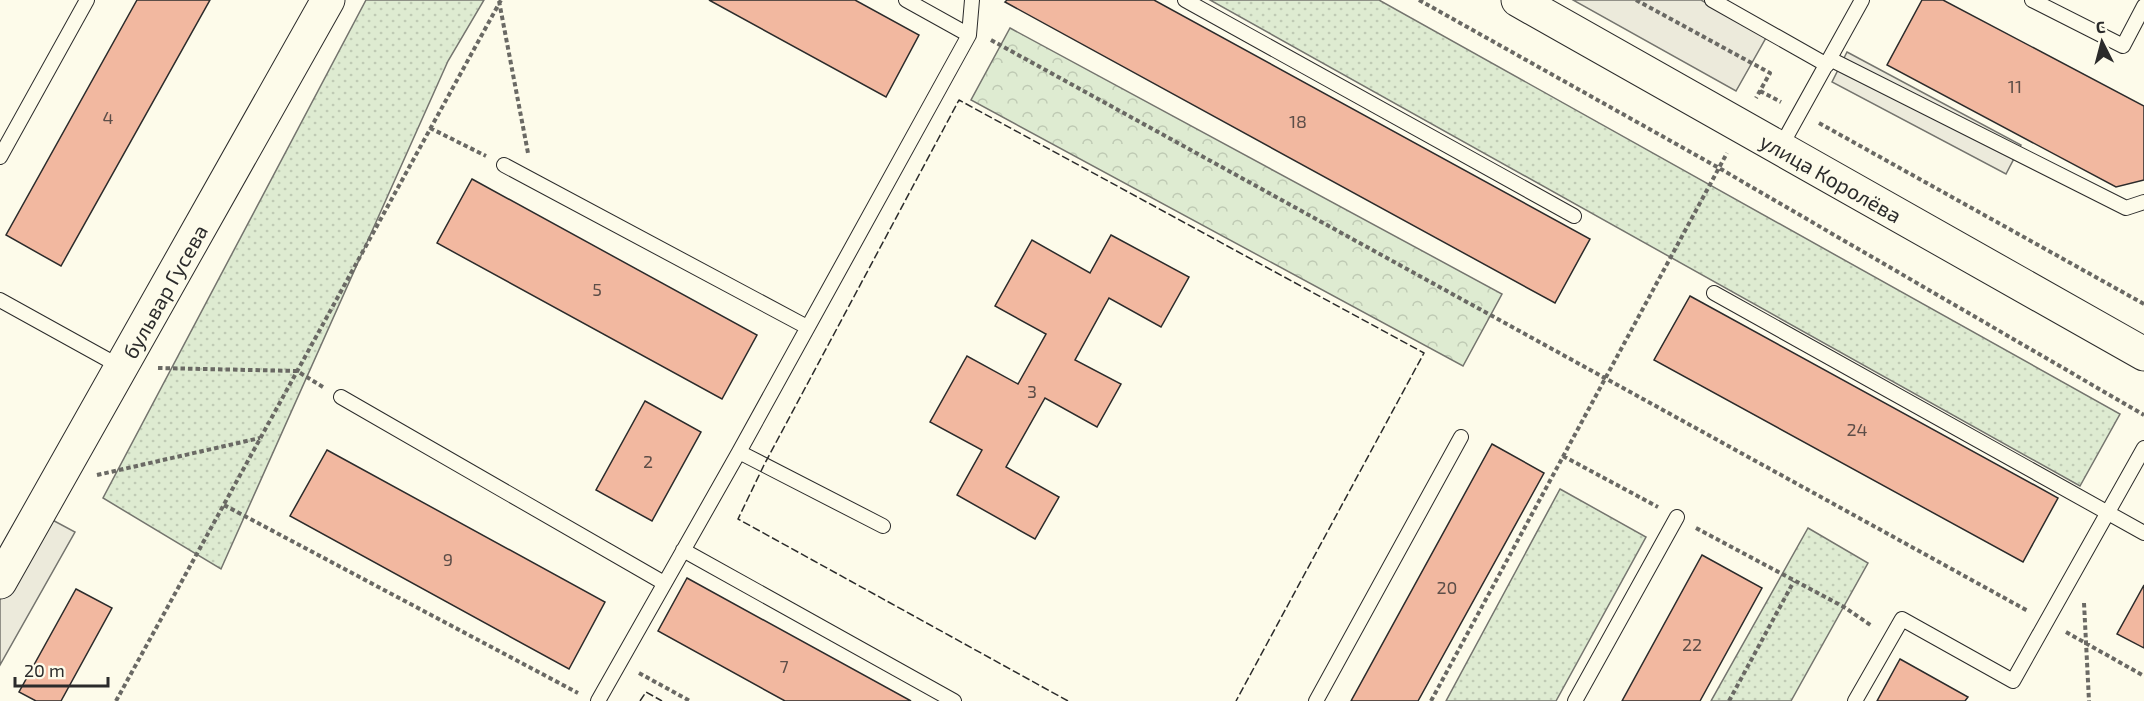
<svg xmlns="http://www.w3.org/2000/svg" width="2144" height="701" viewBox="0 0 2144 701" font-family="'Exo 2',sans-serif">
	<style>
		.green { fill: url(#green-dots); stroke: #74746e; stroke-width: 1.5 }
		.forest { fill: url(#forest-crowns); stroke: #74746e; stroke-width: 1.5 }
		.parking { fill: #eceadb; stroke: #74746e; stroke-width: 1.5 }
		.building { fill: #f2b8a0; stroke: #2b2b2b; stroke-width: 1.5 }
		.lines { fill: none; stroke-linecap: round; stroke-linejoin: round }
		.lane-casing { stroke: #2b2b2b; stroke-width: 16 }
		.secondary-casing { stroke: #2b2b2b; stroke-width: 35 }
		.path { stroke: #6a6964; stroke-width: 4; stroke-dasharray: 4.5 3; stroke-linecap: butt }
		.lane { stroke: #fdfbea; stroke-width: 14 }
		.secondary { stroke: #fdfbea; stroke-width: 33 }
		.fence { stroke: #2b2b2b; stroke-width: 1.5; stroke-dasharray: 8 3; stroke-linecap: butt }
		.labels { text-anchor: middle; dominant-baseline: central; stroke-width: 4.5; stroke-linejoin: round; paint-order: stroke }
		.number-label { font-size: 18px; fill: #5d4e48 }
		.street-label { font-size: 21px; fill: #2b2b2b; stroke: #fdfbea }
	</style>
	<defs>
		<pattern id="green-dots" width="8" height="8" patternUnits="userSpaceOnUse" patternTransform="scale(1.5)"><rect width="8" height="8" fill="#deebd1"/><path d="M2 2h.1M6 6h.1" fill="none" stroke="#bfcab4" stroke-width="1.8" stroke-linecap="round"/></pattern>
		<pattern id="forest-crowns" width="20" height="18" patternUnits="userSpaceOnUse" patternTransform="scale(1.5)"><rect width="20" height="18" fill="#deebd1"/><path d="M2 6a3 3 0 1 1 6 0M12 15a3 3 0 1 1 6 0" fill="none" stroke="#bfcab4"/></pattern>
	</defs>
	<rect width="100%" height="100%" fill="#fdfbea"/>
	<!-- green -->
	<path class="green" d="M 366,0 L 484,0 L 448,61 L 221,569 L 103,498 Z
		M 1210,0 L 1379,0 L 2120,414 L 2080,486 Z
		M 1560,489 L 1646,537 L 1556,701 L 1446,701 Z
		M 1808,528 L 1868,563 L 1791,701 L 1711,701 Z"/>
	<!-- forest -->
	<path class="forest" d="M 1010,28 L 1502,294 L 1463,366 L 971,100 Z"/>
	<!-- parking -->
	<path class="parking" d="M 1573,0 L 1701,0 L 1767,36 L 1736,91 Z
		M 1847,52 L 2021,145 L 2006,174 L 1832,82 Z
		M 45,516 L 75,532 L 0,665 L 0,596 Z"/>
	<!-- building -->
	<path class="building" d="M 137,0 L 210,0 L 61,266 L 6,235 Z
		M 709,0 L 855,0 L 919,35 L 886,97 Z
		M 1007,0 L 1154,0 L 1590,239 L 1555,303 L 1005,2 Z
		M 1922,0 L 1943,0 L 2144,106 L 2144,180 L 2116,187 L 1887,65 Z
		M 472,179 L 757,335 L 722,399 L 437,243 Z
		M 1111,235 L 1189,277 L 1161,327 L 1109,298 L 1075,360 L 1121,384 L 1097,427 L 1045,398 L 1006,467 L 1059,497 L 1035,539 L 957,495 L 982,450 L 930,422 L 967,356 L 1018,384 L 1046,334 L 995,306 L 1032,240 L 1090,273 Z
		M 1690,296 L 2058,498 L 2023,562 L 1654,360 Z
		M 645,401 L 701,432 L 652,521 L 596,490 Z
		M 1492,444 L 1544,473 L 1418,701 L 1351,701 Z
		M 327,450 L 605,602 L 569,669 L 290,516 Z
		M 1702,555 L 1762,588 L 1700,701 L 1622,701 Z
		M 687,578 L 911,701 L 785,701 L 658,631 Z
		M 2144,585 L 2144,648 L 2117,634 Z
		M 76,589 L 112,608 L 61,701 L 36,701 L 19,692 Z
		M 1900,659 L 1968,697 L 1965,701 L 1877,701 Z"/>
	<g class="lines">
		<defs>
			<path id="lane" d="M 906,0 L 969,35
				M 1185,0 L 1574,216
				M 1712,0 L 1827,65
				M 2032,0 L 2123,46 L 2144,6
				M 1830,59 L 2126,208 L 2144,202
				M 1780,148 L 1862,0
				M 0,157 L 87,0
				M 504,165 L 807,327
				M 1714,293 L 2144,533
				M 0,300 L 121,367
				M 341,397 L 664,583
				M 739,452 L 883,526
				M 683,550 L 954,701
				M 598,701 L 739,452 L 969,35 L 972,0
				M 1316,701 L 1461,437
				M 1575,701 L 1677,517
				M 1855,701 L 1902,619 L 2013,681 L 2144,448"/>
			<g id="secondary">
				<path id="s1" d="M 1518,0 L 2144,354"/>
				<path id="s2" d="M 0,582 L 328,0"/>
			</g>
		</defs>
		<!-- lane casing -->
		<use href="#lane" class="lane-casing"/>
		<!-- secondary casing -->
		<use href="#secondary" class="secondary-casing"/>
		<!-- path -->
		<path class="path" d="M 1419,0 L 1719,168 L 2144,415
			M 1636,0 L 1770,73 L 1756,98
			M 499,1 L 528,153
			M 991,40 L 2028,611
			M 1760,91 L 1781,102
			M 1819,123 L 2144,304
			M 430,128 L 486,156
			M 158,368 L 297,371 L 323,387
			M 1563,456 L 1658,507
			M 97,475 L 260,438
			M 224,505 L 578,693
			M 1696,528 L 1844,607 L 1872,626
			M 2084,603 L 2089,701
			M 2066,632 L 2144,676
			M 639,673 L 690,701
			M 116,701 L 501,0
			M 1431,701 L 1727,153
			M 1729,701 L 1794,581"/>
		<!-- lane -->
		<use href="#lane" class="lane"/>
		<!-- secondary -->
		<use href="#secondary" class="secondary"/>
		<!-- fence -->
		<path class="fence" d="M 640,701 L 646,692 L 662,701
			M 1068,701 L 738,519 L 764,465 L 959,100 L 1424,353 L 1236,701"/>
	</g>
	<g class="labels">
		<!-- number labels -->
		<g class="number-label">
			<text x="2015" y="86">11</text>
			<text x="108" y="117">4</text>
			<text x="1298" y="121">18</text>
			<text x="597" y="289">5</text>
			<text x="1032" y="391">3</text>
			<text x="1857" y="429">24</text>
			<text x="648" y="461">2</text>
			<text x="448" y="559">9</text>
			<text x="1447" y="587">20</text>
			<text x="1692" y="644">22</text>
			<text x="784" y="666">7</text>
		</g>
		<!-- street labels -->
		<g class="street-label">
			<text stroke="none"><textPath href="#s1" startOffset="360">улица Королёва</textPath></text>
			<text stroke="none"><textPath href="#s2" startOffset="334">бульвар Гусева</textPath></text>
		</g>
	</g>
	<!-- north arrow -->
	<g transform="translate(2102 42) rotate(354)" stroke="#fdfbea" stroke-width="4.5" paint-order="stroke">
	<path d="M0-4.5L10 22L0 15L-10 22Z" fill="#2b2b2b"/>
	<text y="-9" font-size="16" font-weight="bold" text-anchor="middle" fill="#2b2b2b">С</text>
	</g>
	<!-- scale -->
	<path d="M15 677v9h93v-9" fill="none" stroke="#2b2b2b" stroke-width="3"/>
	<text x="24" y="677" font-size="18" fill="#2b2b2b" stroke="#fdfbea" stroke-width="4.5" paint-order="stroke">20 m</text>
</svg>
